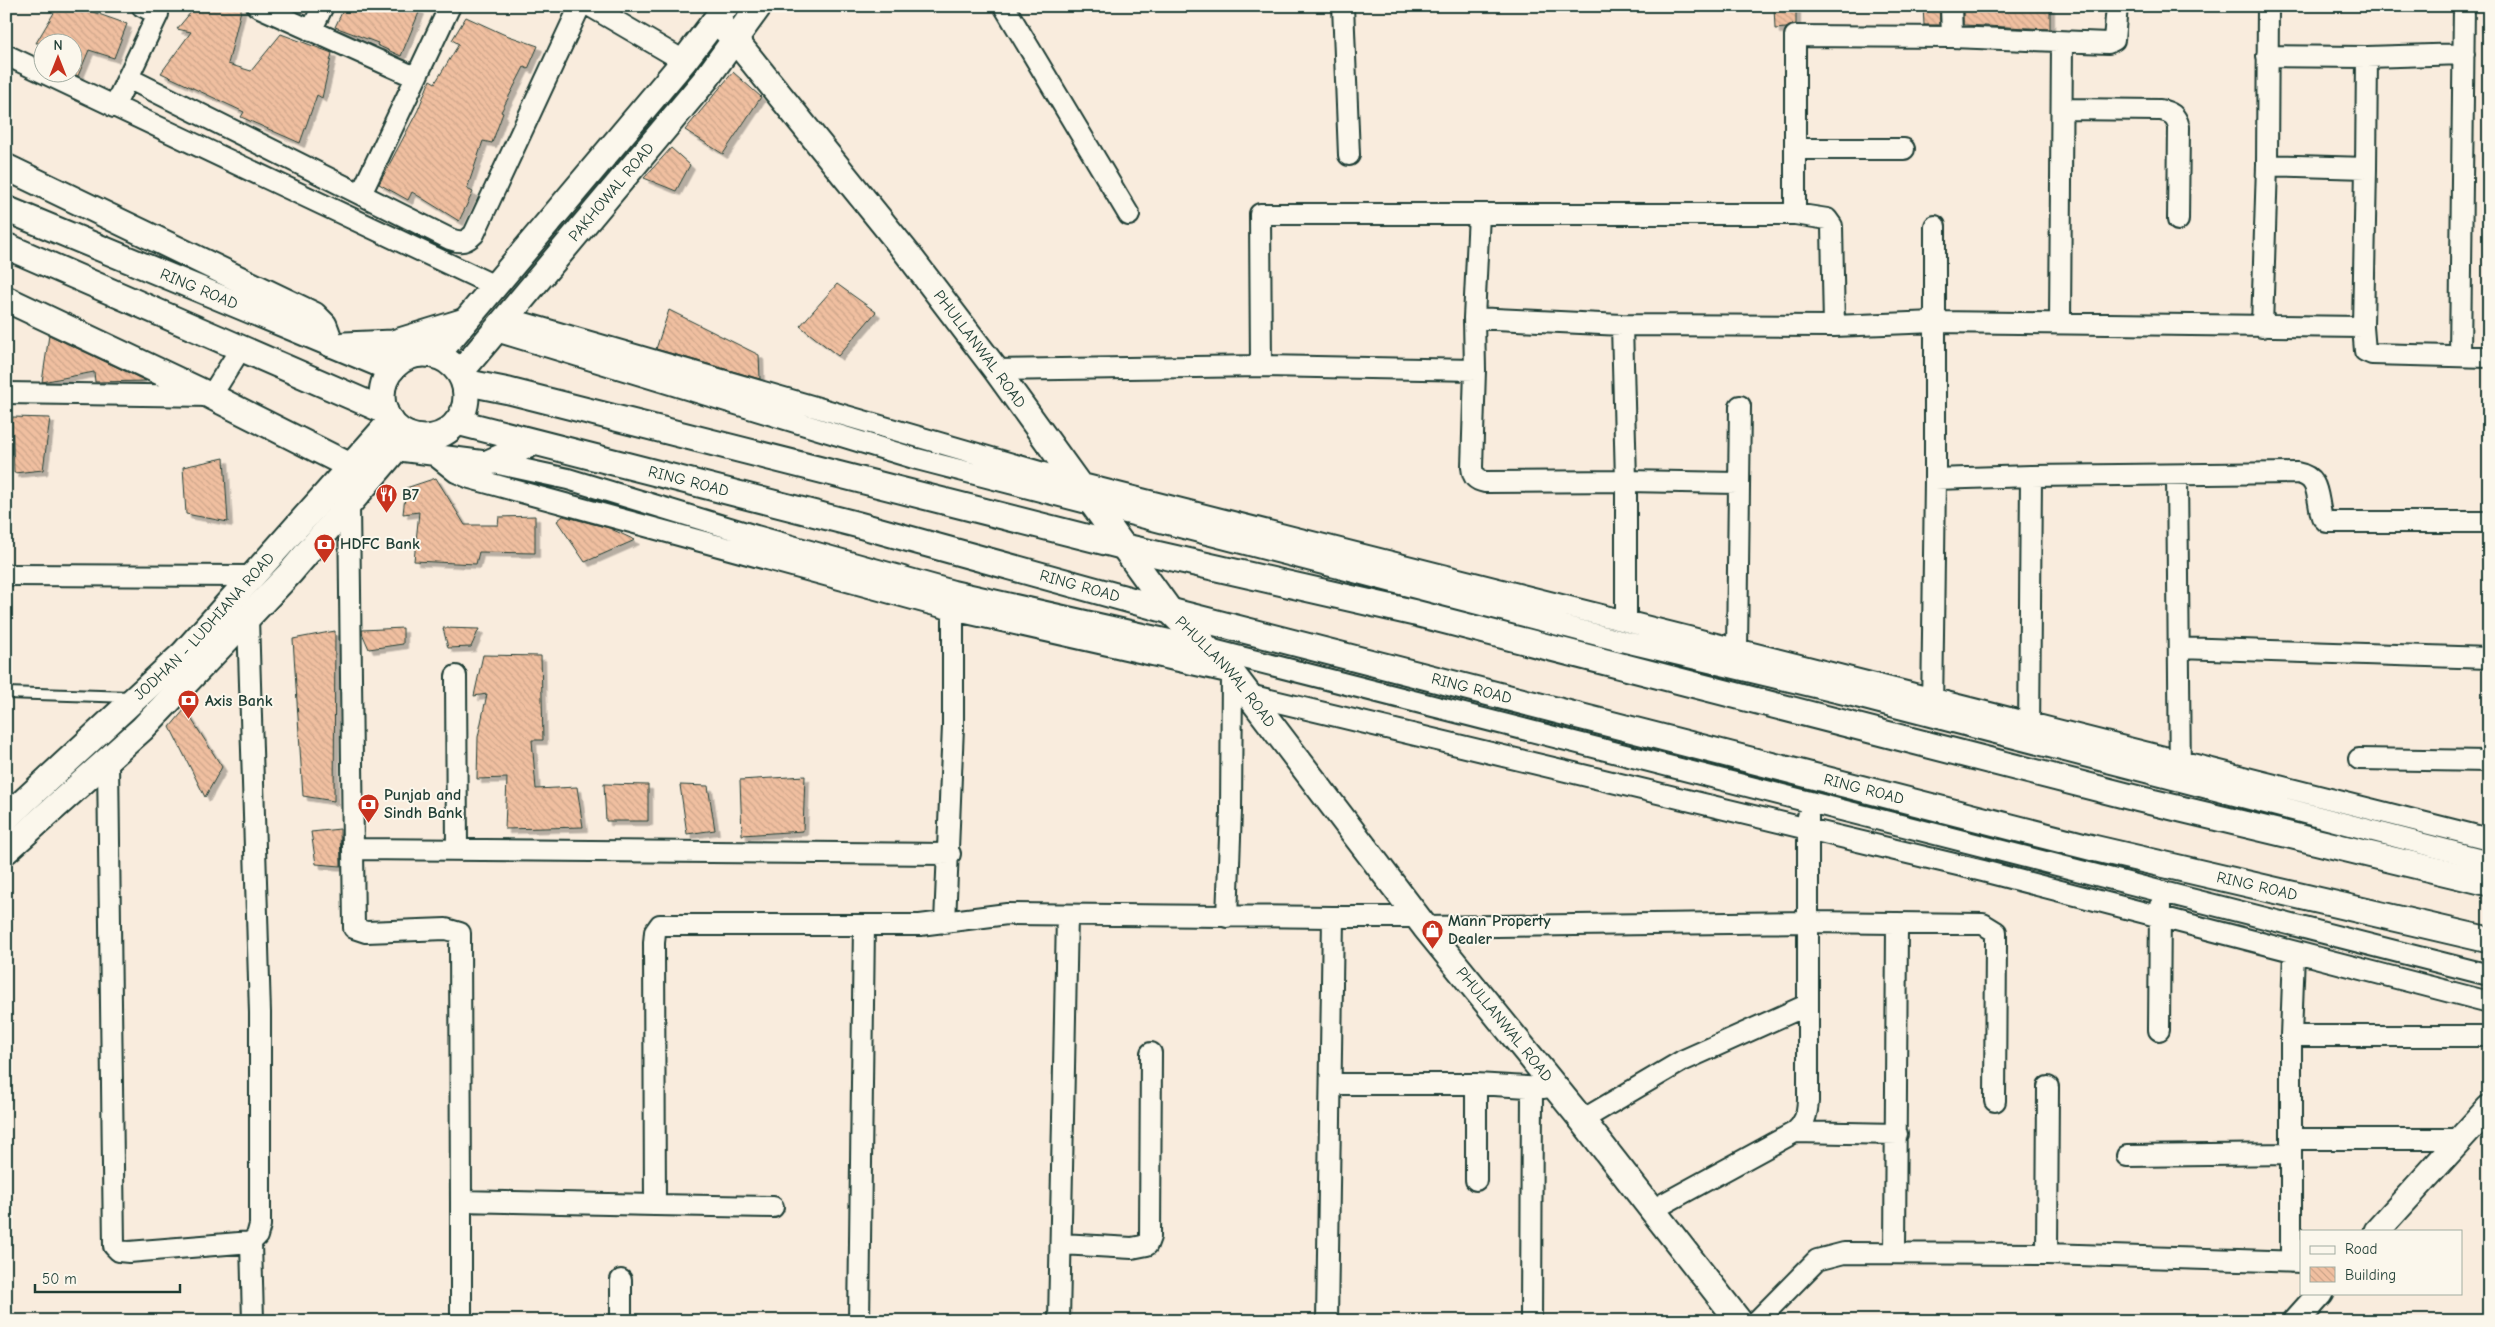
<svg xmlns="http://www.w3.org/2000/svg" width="2495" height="1327" viewBox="0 0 2495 1327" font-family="'Comic Neue',sans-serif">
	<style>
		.building { fill: url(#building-back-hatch); stroke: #1f3d34; filter: url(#shadow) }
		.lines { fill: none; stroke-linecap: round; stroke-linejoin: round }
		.service-casing { stroke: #1f3d34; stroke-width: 14 }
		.minor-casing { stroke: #1f3d34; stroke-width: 24 }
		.tertiary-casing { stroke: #1f3d34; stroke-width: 29 }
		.service { stroke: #fbf7ec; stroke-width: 10 }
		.minor { stroke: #fbf7ec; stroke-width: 20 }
		.tertiary { stroke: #fbf7ec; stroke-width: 25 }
		.labels { text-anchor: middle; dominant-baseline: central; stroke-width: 4; stroke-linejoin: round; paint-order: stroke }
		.street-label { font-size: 16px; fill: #1f3d34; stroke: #fbf7ec }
		.poi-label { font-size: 16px; font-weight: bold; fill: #1f3d34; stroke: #fbf7ec; text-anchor: start }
	</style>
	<defs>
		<pattern id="building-back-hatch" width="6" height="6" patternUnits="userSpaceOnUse" patternTransform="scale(1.25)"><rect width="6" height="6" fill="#f0bfa0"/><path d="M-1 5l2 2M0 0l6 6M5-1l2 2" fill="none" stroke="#cda58a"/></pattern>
		<filter id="shadow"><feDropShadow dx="4.5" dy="4.5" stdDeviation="0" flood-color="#0004"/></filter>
	</defs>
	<rect width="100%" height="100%" fill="#f9ecdd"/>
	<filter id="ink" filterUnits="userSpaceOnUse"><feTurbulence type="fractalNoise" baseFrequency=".02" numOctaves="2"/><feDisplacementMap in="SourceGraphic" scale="10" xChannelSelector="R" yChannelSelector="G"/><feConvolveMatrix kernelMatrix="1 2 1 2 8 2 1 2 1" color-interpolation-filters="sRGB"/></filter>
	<g filter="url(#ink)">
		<!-- building -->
		<path class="building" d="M 58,6 L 76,6 L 127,24 L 114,58 L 89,50 L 78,76 L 72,73 L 72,42 L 36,43 Z
			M 196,6 L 242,6 L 228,64 L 251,71 L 281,34 L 332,53 L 322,98 L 317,95 L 300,143 L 241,117 L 244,112 L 161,73 L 191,32 L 177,29 Z
			M 345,6 L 410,6 L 420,10 L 401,56 L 377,45 L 378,43 L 335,27 Z
			M 1774,6 L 1796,6 L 1796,24 L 1786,28 L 1775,29 Z
			M 1923,6 L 1939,6 L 1940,25 L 1924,25 Z
			M 1963,6 L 2050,6 L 2050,29 L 1963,25 Z
			M 466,17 L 503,34 L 538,46 L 528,69 L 524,67 L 501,112 L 503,113 L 492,143 L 483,141 L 467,189 L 473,192 L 459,221 L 412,192 L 408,200 L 379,184 L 418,110 L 430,80 L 435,83 L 459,44 L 452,40 Z
			M 733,72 L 761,97 L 723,154 L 685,130 Z
			M 671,148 L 690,165 L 676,191 L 644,178 Z
			M 837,284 L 876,312 L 838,356 L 800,326 Z
			M 669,310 L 759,355 L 760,379 L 656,349 Z
			M 49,335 L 146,381 L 95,382 L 94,372 L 42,382 Z
			M 12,417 L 50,418 L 43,470 L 14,473 Z
			M 224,458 L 228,522 L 186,514 L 183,467 Z
			M 436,478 L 465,525 L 498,525 L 499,517 L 535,516 L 535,553 L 479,552 L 476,564 L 414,561 L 419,512 L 403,514 L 406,488 Z
			M 563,516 L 609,528 L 635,540 L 585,562 L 557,521 Z
			M 403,628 L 403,644 L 369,649 L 362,633 L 362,630 Z
			M 443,628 L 479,629 L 471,647 L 448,648 Z
			M 335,631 L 334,801 L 303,796 L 293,639 Z
			M 483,655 L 541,656 L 543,740 L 532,740 L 536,789 L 577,787 L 583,827 L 505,829 L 507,778 L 477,779 L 478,737 L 487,694 L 474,696 Z
			M 185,709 L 222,767 L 205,797 L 170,727 Z
			M 805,776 L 803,831 L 742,835 L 740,780 Z
			M 604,784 L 648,785 L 648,821 L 606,821 Z
			M 680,785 L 708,786 L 715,830 L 687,834 Z
			M 340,829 L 341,866 L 316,864 L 311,832 Z"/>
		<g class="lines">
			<defs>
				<path id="service" d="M 6,693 L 131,697"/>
				<path id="minor" d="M 257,6 L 415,77
					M 590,6 L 684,61
					M 1004,6 L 1129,215
					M 1343,6 L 1349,155
					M 2268,6 L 2267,165 L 2366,168 L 2363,327 L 2365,351 L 2372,354 L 2489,357
					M 311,31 L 323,6
					M 1952,37 L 2108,43 L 2114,40 L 2117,6
					M 6,55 L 495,286
					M 2267,56 L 2367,57 L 2464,54
					M 128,78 L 450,239 C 461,243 466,242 474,234 L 580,6
					M 114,107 L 158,14 L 142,6
					M 2062,109 L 2160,110 C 2171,112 2176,115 2179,127 L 2178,220
					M 1795,149 L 1904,149
					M 2366,168 L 2367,57
					M 361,194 L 450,6
					M 1795,214 L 1827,219 L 1832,226 L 1834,326
					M 507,318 L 1078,483 L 2489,839
					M 1474,318 L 1622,325 L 1834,326 L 1935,322 L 2363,327
					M 2060,323 L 2062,42
					M 1622,325 L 1626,481 L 1626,621
					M 2262,327 L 2267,165
					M 496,331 L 917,459 L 1617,640 L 1853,696 L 2489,861
					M 2460,356 L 2464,6
					M 1261,366 L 1475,370 L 1474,318 L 1479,214
					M 996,370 L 1261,366 L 1260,214 L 1795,214 L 1795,36 L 1952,37 L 1951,6
					M 1475,370 L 1472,467 C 1473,478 1476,480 1485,482 L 1626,481 L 1737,483
					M 6,393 L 211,396 L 241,348
					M 396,450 L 490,462 L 568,479 L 756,536 L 953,591 L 1209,649 L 2489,975
					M 437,457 L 456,472 L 470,478 L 953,610 L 1232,673 L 1231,811 L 1227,917
					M 2177,476 L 2180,774
					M 1935,479 L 2031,476 L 2297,473 C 2321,477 2316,498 2322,517 L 2327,522 L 2489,522
					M 349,505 L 353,849 L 950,854
					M 6,575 L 252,576
					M 2179,648 L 2489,658
					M 1737,650 L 1740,406
					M 456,676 L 457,849
					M 1249,695 L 1983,871 L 2489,1002
					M 1932,712 L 1935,479 L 1935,226
					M 2029,736 L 2031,476
					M 2359,759 L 2489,761
					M 108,762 L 114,1246 L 119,1251 L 129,1252 L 251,1242 L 257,1236 L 260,1225 L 260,1013 L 248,618
					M 353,849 L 354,928 L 366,932 L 446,929 L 460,933 L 461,1201 L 655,1205 L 654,943 L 655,932 L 660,925 L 920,925 L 1007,914 L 1333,917
					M 945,923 L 953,726 L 953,598
					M 1425,927 L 1807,922 L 1983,924 L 1996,932 L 1996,941 L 1995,1101
					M 2159,1030 L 2160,906
					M 2291,1036 L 2489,1036
					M 1331,1084 L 1476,1084 L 1544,1088
					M 1476,1084 L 1476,1180
					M 1582,1120 L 1682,1061 L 1807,1005
					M 1795,1132 L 1897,1134
					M 2291,1139 L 2460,1139
					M 2127,1156 L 2291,1154
					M 461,1201 L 461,1321
					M 655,1205 L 773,1207
					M 1652,1210 L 1795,1132 C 1805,1123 1807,1115 1808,1101 L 1808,816
					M 251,1242 L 253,1321
					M 1061,1244 L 1132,1248 L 1147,1245 L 1150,1237 L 1151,1053
					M 1895,1253 L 1897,923
					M 2047,1254 L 2048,1087
					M 2291,1262 L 2291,1036 L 2294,952
					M 621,1280 L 621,1321
					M 859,1321 L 864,925
					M 1059,1321 L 1067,915
					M 1327,1321 L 1333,917 L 1418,917
					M 1531,1321 L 1532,1087
					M 1757,1321 L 1817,1260 L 1844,1253 L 2047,1254 L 2301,1262"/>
				<g id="tertiary">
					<path id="s1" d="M 716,20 L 736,41 L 907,253 L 996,370 L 1170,611 L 1232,673 L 1425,927 L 1582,1120 L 1739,1321"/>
					<path d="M 6,167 L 314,315 L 324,325 L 331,344"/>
					<path id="s2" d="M 6,209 L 392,369"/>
					<path d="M 6,246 L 385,411"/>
					<path d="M 6,299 L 211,396 L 364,473"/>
					<path d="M 345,345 L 393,343 L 465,321"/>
					<circle cx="424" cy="396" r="42"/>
					<path d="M 436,356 L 684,61 L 726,6"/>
					<path id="s3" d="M 460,373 L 706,79 L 759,6"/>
					<path d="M 464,382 L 509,391 L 1125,547 L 1415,613 L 2139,799 L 2489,883"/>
					<path id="s4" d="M 457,422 L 859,525 L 1170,611 L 2093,848 L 2489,940"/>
					<path d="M 490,462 L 533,443"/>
					<path id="s5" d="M 6,818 L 183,654 L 391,421"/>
					<path d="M 6,851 L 142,729 L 290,573 L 408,435"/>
					<path d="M 2377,1231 L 2489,1108"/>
					<path d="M 2296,1321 L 2321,1293"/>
				</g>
			</defs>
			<!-- service casing -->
			<use href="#service" class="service-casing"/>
			<!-- minor casing -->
			<use href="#minor" class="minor-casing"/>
			<!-- tertiary casing -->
			<use href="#tertiary" class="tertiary-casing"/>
			<!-- service -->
			<use href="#service" class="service"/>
			<!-- minor -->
			<use href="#minor" class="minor"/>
			<!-- tertiary -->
			<use href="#tertiary" class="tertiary"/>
		</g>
	</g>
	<!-- icons -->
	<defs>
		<symbol id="restaurant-pin" viewBox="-11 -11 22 30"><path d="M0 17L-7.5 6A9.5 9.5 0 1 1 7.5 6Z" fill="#c8321e" stroke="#fbf7ec"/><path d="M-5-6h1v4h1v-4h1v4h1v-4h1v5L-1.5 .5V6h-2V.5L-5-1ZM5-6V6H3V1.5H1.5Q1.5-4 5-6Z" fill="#fff"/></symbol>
		<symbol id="bank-pin" viewBox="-11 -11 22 30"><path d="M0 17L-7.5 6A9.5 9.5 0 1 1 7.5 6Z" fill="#c8321e" stroke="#fbf7ec"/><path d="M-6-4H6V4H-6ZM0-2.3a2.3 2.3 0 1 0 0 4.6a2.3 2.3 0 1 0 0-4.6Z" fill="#fff"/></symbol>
		<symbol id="shop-pin" viewBox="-11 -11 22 30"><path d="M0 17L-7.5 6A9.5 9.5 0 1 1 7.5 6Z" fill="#c8321e" stroke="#fbf7ec"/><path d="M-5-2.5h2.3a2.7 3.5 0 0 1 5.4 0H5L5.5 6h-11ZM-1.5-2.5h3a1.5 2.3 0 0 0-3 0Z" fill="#fff"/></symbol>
	</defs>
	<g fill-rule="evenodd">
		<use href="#restaurant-pin" x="374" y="482" width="25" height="34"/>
		<use href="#bank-pin" x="312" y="532" width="25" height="34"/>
		<use href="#bank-pin" x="176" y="688" width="25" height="34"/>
		<use href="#bank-pin" x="356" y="792" width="25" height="34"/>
		<use href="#shop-pin" x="1420" y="918" width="25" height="34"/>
	</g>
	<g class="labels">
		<!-- street labels -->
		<g class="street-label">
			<text stroke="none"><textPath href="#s3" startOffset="236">PAKHOWAL ROAD</textPath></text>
			<text stroke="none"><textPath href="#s2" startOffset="209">RING ROAD</textPath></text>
			<text stroke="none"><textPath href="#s1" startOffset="422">PHULLANWAL ROAD</textPath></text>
			<text stroke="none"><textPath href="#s4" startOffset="239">RING ROAD</textPath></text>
			<text stroke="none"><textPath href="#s4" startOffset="644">RING ROAD</textPath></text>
			<text stroke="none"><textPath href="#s5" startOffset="276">JODHAN - LUDHIANA ROAD</textPath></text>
			<text stroke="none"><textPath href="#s1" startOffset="828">PHULLANWAL ROAD</textPath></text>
			<text stroke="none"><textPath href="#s4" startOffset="1049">RING ROAD</textPath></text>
			<text stroke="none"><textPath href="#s4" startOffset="1454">RING ROAD</textPath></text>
			<text stroke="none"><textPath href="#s4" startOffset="1859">RING ROAD</textPath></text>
			<text stroke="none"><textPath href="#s1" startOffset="1278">PHULLANWAL ROAD</textPath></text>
		</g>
		<!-- poi labels -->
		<g class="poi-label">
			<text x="402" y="495">B7</text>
			<text x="340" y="544">HDFC Bank</text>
			<text x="205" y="701">Axis Bank</text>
			<text x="384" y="795">Punjab and<tspan x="384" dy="18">Sindh Bank</tspan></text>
			<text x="1448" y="921">Mann Property<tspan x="1448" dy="18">Dealer</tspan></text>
		</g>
	</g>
	<!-- margin -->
	<rect width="2495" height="1327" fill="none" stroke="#fbf7ec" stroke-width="25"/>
	<rect x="12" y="12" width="2470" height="1302" fill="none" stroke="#1f3d34" stroke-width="2" filter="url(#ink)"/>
	<!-- legend -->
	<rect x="2300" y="1230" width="162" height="65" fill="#fbf7ec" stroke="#a3ada2"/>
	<rect x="2310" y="1246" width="25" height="8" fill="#fbf7ec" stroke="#a3ada2"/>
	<text x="2345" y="1254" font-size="15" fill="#1f3d34">Road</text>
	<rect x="2310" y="1267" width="25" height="15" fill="url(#building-back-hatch)" stroke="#a3ada2"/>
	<text x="2345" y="1280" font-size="15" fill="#1f3d34">Building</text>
	<!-- north arrow -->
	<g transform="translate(58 58)"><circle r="24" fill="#fbf7ec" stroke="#a3ada2"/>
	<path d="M0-4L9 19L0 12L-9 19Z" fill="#c8321e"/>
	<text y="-8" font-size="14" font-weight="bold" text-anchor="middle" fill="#1f3d34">N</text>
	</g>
	<!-- scale -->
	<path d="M35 1284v8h145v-8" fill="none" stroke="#1f3d34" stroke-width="2.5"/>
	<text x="42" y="1284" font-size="15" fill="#1f3d34" stroke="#fbf7ec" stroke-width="4" paint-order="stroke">50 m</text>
</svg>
